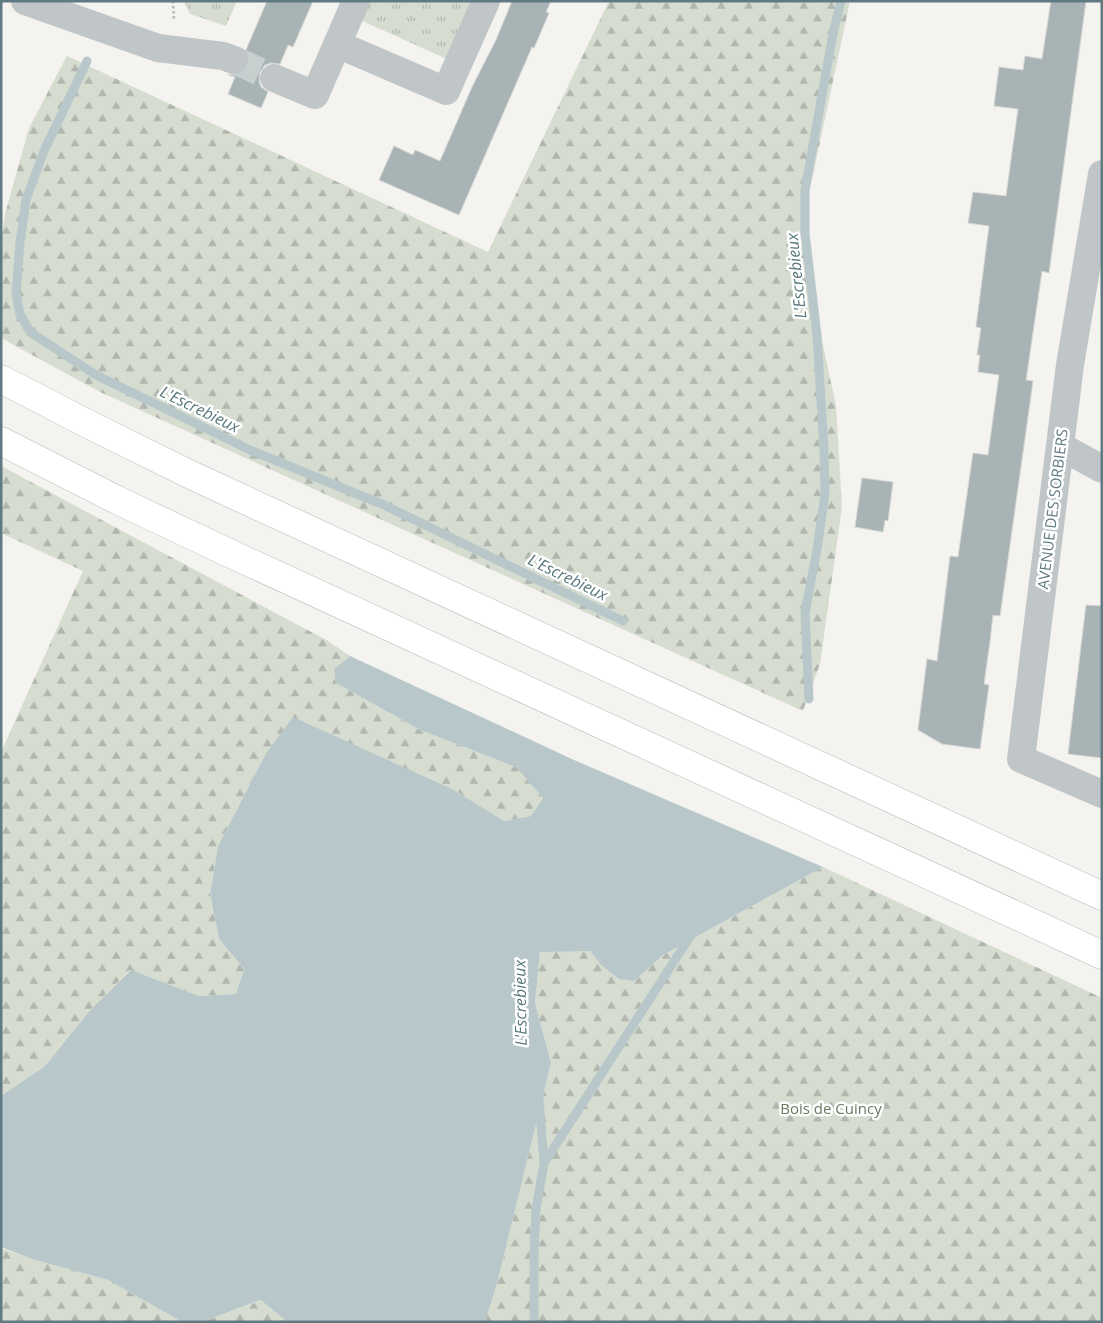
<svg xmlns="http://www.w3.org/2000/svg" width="1103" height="1323" viewBox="0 0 1103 1323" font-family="'Open Sans',sans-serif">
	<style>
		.grass { fill: url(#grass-tufts) }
		.forest { fill: url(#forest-firs) }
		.water { fill: #b8c8ca }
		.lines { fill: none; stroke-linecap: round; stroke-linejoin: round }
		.stream { stroke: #b8c8ca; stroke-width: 9 }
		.building { fill: #a7b3b5; stroke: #d5d4d2 }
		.street-tunnel { stroke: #c8cfcf; stroke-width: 28; stroke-dasharray: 28 14; stroke-linecap: butt }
		.highway-casing { stroke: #b4b9bb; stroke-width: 29 }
		.path { stroke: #bcbfc0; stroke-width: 3; stroke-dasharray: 2.5 2.5; stroke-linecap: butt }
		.street { stroke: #c0c6c8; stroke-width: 28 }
		.highway { stroke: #fff; stroke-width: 28 }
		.labels { text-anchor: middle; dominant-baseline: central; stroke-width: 5; stroke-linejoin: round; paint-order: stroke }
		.street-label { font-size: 15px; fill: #607a83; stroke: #fff }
		.park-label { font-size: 15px; fill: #697a5f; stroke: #fff }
		.water-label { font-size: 16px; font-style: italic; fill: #57777a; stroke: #fff }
	</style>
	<defs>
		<pattern id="grass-tufts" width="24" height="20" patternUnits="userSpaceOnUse" patternTransform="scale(1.25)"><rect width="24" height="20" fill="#d6dcd0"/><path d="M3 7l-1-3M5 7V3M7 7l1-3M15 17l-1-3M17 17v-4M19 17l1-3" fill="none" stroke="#b1b7ae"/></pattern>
		<pattern id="forest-firs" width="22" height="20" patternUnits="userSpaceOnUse" patternTransform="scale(1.25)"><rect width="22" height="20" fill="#d6dcd0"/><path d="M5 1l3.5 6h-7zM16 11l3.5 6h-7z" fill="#b1b7ae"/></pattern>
	</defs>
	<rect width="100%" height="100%" fill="#f4f3ef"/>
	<!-- grass -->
	<path class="grass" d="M 184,1 L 237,1 L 226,26 L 190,14 Z
		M 366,1 L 476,1 L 451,61 L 358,19 Z"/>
	<!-- forest -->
	<path class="forest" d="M 609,1 L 850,1 L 800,236 L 836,406 L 842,507 L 820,664 L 803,711 L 100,392 L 1,338 L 1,242 L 5,214 L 29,128 L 67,56 L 488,252 Z
		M 1,466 L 328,641 L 350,656 L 334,669 L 336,683 L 420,730 L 516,767 L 543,798 L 531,816 L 504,821 L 454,790 L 265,755 L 218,846 L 210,894 L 219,939 L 244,969 L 236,994 L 199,996 L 130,970 L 91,1009 L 45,1066 L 1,1096 L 1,752 L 83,571 L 1,533 Z
		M 823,867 L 1102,998 L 1102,1322 L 485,1322 L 497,1284 L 551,1063 L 535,1003 L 540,951 L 590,951 L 601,965 L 634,981 L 663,955 Z
		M 1,1248 L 32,1259 L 108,1280 L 182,1322 L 1,1322 Z
		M 262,1300 L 287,1322 L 202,1322 Z"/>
	<!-- water -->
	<path class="water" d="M 350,656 L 574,760 L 823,867 L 663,955 L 634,981 L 619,979 L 601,965 L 590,951 L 540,952 L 535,1003 L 551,1063 L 497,1284 L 485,1322 L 287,1322 L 261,1300 L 202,1322 L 182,1322 L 108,1280 L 32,1259 L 1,1247 L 1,1096 L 45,1066 L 91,1009 L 131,970 L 199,996 L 236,994 L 244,969 L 219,939 L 210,894 L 218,846 L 265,755 L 293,717 L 454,790 L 504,821 L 531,816 L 543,798 L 516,767 L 420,730 L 336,683 L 334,669 Z"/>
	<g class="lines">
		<!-- stream -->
		<path class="stream" d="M 87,61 L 44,151 L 26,200 L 20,243 L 16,294 L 20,314 L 30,332 L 96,375 L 250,450 L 384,505 L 623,621
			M 809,699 L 805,613 L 817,549 L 825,494 L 824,449 L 817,335 L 805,233 L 805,190 L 833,34 L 841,1
			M 544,1163 L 693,932
			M 534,1322 L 534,1253 L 536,1209 L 544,1163 L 539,1098"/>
	</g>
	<!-- building -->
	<path class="building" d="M 267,1 L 313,1 L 293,47 L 288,45 L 280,64 L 271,63 L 265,65 L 260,72 L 259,81 L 261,87 L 268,92 L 261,108 L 228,94 L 235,77 L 228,75 L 237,75 L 244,72 L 248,66 L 249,58 L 246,50 Z
		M 512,1 L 551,1 L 546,12 L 549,13 L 534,48 L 532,47 L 459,215 L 379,180 L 394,146 L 413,155 L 415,150 L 440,161 L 472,87 L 496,40 Z
		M 1051,1 L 1086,1 L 1049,273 L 1042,271 L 1026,380 L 1033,381 L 1000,616 L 993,615 L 990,641 L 984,684 L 989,685 L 980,749 L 942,744 L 918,730 L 927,659 L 937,661 L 950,556 L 958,557 L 973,453 L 988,455 L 999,375 L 978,372 L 980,355 L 977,355 L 981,328 L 976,327 L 989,226 L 968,223 L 973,192 L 1006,196 L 1018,109 L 994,106 L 999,67 L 1023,70 L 1025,56 L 1042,59 Z
		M 862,478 L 893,482 L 888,521 L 885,520 L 883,532 L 855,527 Z
		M 1086,605 L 1102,606 L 1102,758 L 1068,754 Z"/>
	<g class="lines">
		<!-- street-tunnel -->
		<path class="street-tunnel" d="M 234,60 L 274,78"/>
		<defs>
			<path id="highway" d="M 1,379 L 84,422 L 191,475 L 1102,896
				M 1,441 L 117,500 L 227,552 L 1102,955"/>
		</defs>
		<!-- highway casing -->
		<use href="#highway" class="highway-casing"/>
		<!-- path -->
		<path class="path" d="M 173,1 L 174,21"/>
		<!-- street -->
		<path class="street" d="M 25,1 L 158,48 L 223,56 L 234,60
			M 337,44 L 446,91 L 486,1
			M 274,78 L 315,95 L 356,1
			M 1102,174 L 1070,365 L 1021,759 L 1102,794
			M 1060,446 L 1102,469"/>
		<!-- highway -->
		<use href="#highway" class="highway"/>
	</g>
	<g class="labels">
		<!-- street labels -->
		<g class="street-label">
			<text transform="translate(1052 509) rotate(-83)">AVENUE DES SORBIERS</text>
		</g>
		<!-- park labels -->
		<g class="park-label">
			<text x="831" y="1108">Bois de Cuincy</text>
		</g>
		<!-- water labels -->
		<g class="water-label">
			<text transform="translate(796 276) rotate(-96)">L'Escrebieux</text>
			<text transform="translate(200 409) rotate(26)">L'Escrebieux</text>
			<text transform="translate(568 577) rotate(26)">L'Escrebieux</text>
			<text transform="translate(520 1003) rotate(-91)">L'Escrebieux</text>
		</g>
	</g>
	<!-- border -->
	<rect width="1103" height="1323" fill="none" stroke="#607a83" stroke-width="5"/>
</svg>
